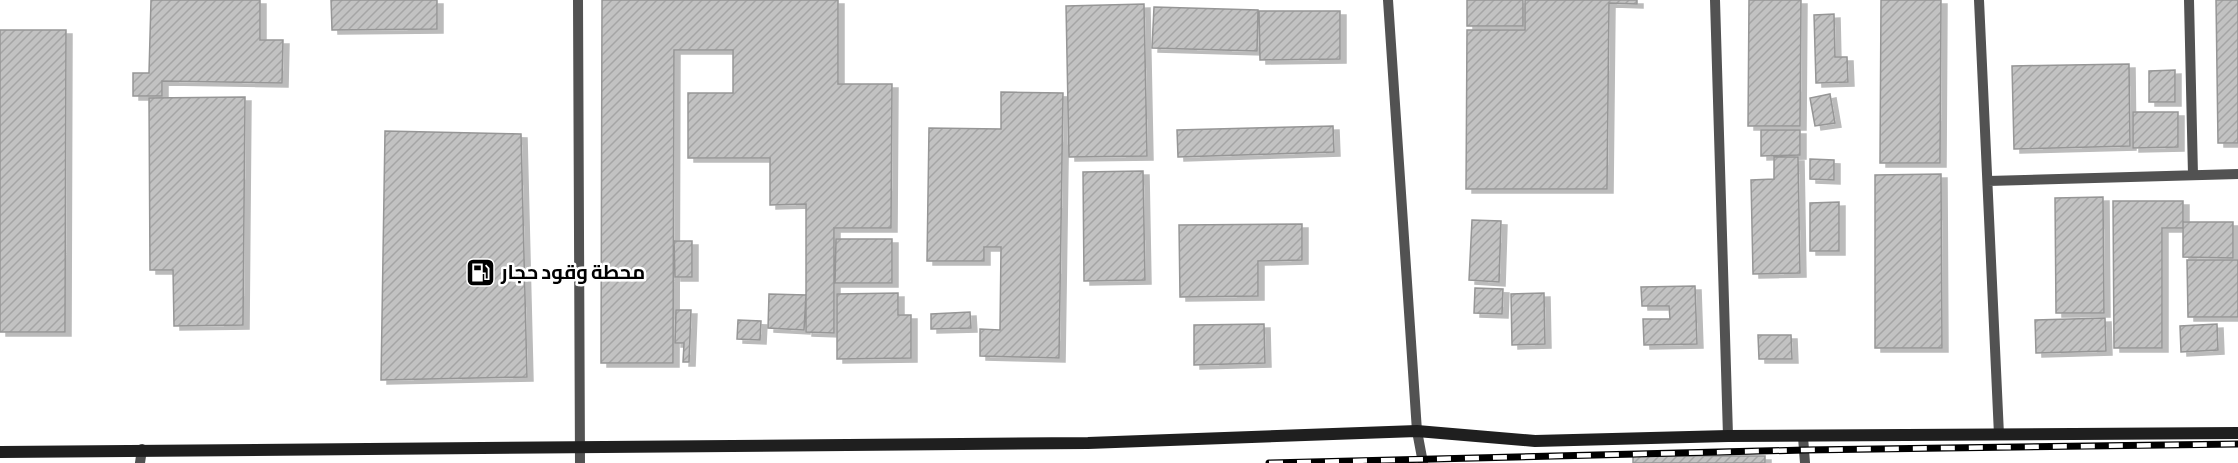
<svg xmlns="http://www.w3.org/2000/svg" width="2238" height="463" viewBox="0 0 2238 463" font-family="'Sofia Sans Condensed',Cairo,sans-serif">
	<style>
		.building { fill: url(#building-hatch); stroke: #969696; stroke-width: 1.5; filter: url(#shadow) }
		.lines { fill: none; stroke-linecap: round; stroke-linejoin: round }
		.lane { stroke: #525252; stroke-width: 10 }
		.secondary { stroke: #1f1f1f; stroke-width: 12 }
		.rail-casing { stroke: #000; stroke-width: 7 }
		.rail { stroke: #fff; stroke-width: 4.5; stroke-dasharray: 14; stroke-linecap: butt }
		.labels { text-anchor: middle; dominant-baseline: central; stroke-width: 5; stroke-linejoin: round; paint-order: stroke }
		.poi-label { font-size: 20px; font-weight: bold; fill: #000; stroke: #fff; text-anchor: start }
	</style>
	<defs>
		<pattern id="building-hatch" width="6" height="6" patternUnits="userSpaceOnUse" patternTransform="scale(1.5)"><rect width="6" height="6" fill="#c2c2c2"/><path d="M-1 1l2-2M0 6l6-6M5 7l2-2" fill="none" stroke="#a5a5a5"/></pattern>
		<filter id="shadow"><feDropShadow dx="6" dy="4" stdDeviation="0" flood-color="#0004"/></filter>
	</defs>
	<rect width="100%" height="100%" fill="#fff"/>
	<!-- building -->
	<path class="building" d="M 151,0 L 260,0 L 260,40 L 283,40 L 282,83 L 162,81 L 162,96 L 133,96 L 133,73 L 149,73 Z
		M 331,0 L 437,0 L 437,29 L 332,30 Z
		M 602,0 L 838,0 L 838,84 L 892,84 L 891,228 L 834,228 L 834,333 L 806,332 L 806,204 L 770,205 L 770,158 L 688,158 L 688,93 L 733,93 L 733,50 L 674,50 L 673,363 L 601,363 Z
		M 1467,0 L 1523,0 L 1523,26 L 1467,26 Z
		M 1525,0 L 1637,0 L 1637,4 L 1609,3 L 1607,189 L 1466,189 L 1467,30 L 1525,30 Z
		M 1749,0 L 1801,0 L 1800,126 L 1748,126 Z
		M 1881,0 L 1941,0 L 1940,163 L 1880,163 Z
		M 2216,0 L 2238,0 L 2238,143 L 2218,143 Z
		M 1144,4 L 1147,156 L 1069,157 L 1066,6 Z
		M 1154,7 L 1258,10 L 1257,51 L 1152,48 Z
		M 1259,11 L 1340,11 L 1340,59 L 1260,60 Z
		M 1834,14 L 1835,57 L 1847,57 L 1848,82 L 1816,83 L 1814,15 Z
		M 0,30 L 66,30 L 65,332 L 0,332 Z
		M 2129,64 L 2130,146 L 2014,149 L 2012,66 Z
		M 2175,70 L 2175,102 L 2149,102 L 2149,71 Z
		M 1001,92 L 1063,93 L 1059,358 L 980,356 L 980,329 L 1000,330 L 1001,247 L 984,247 L 984,261 L 927,261 L 929,128 L 1001,129 Z
		M 1830,94 L 1835,123 L 1815,126 L 1810,98 Z
		M 245,97 L 243,325 L 174,326 L 173,270 L 150,270 L 149,98 Z
		M 2133,112 L 2178,112 L 2178,147 L 2133,148 Z
		M 1333,126 L 1334,152 L 1178,157 L 1177,130 Z
		M 1761,130 L 1800,130 L 1800,155 L 1761,156 Z
		M 385,131 L 521,134 L 527,377 L 381,380 Z
		M 1774,157 L 1798,157 L 1800,273 L 1753,274 L 1751,180 L 1774,179 Z
		M 1810,159 L 1834,160 L 1834,180 L 1810,179 Z
		M 1143,171 L 1145,280 L 1084,281 L 1083,172 Z
		M 1941,174 L 1942,348 L 1875,348 L 1875,175 Z
		M 2103,197 L 2104,313 L 2056,313 L 2055,198 Z
		M 2113,201 L 2183,201 L 2183,228 L 2162,228 L 2162,348 L 2114,348 Z
		M 1839,202 L 1839,251 L 1810,251 L 1810,203 Z
		M 1472,220 L 1501,221 L 1499,282 L 1469,280 Z
		M 2183,222 L 2233,222 L 2233,258 L 2183,257 Z
		M 1302,224 L 1302,260 L 1258,261 L 1258,296 L 1180,297 L 1179,225 Z
		M 836,239 L 892,239 L 892,283 L 835,283 Z
		M 674,241 L 692,241 L 692,277 L 675,277 Z
		M 2187,260 L 2238,260 L 2238,317 L 2188,317 Z
		M 1695,286 L 1697,344 L 1644,345 L 1643,319 L 1670,319 L 1669,306 L 1642,306 L 1641,287 Z
		M 1475,288 L 1503,289 L 1502,314 L 1474,313 Z
		M 898,293 L 898,315 L 911,315 L 911,358 L 837,359 L 837,294 Z
		M 1544,293 L 1545,344 L 1512,345 L 1511,294 Z
		M 769,294 L 806,295 L 804,330 L 768,328 Z
		M 676,310 L 691,310 L 689,362 L 683,362 L 684,343 L 675,343 Z
		M 970,312 L 971,328 L 931,329 L 931,314 Z
		M 2105,318 L 2106,351 L 2036,353 L 2035,320 Z
		M 738,320 L 761,321 L 760,340 L 737,339 Z
		M 1264,324 L 1265,363 L 1194,365 L 1194,325 Z
		M 2217,324 L 2218,350 L 2181,352 L 2180,326 Z
		M 1758,335 L 1791,335 L 1792,359 L 1759,359 Z
		M 1633,456 L 1765,456 L 1765,463 L 1633,463 Z"/>
	<g class="lines">
		<!-- lane -->
		<path class="lane" d="M 578,0 L 580,463
			M 1388,0 L 1417,431 L 1423,463
			M 1715,0 L 1728,436
			M 1979,0 L 1999,435
			M 2189,0 L 2193,175
			M 1988,181 L 2238,174
			M 1803,437 L 1805,463
			M 140,463 L 142,449"/>
		<!-- secondary -->
		<path class="secondary" d="M 0,452 L 1088,443 L 1417,431 L 1535,441 L 1728,436 L 2238,433"/>
		<defs>
			<path id="rail" d="M 1269,463 L 1805,450 L 2238,444"/>
		</defs>
		<!-- rail casing -->
		<use href="#rail" class="rail-casing"/>
		<!-- rail -->
		<use href="#rail" class="rail"/>
	</g>
	<!-- icons -->
	<defs>
		<symbol id="fuel-square" viewBox="-11 -11 22 22"><rect x="-9" y="-9" width="18" height="18" rx="4" fill="#000" stroke="#fff"/><path d="M-5.5-6h7V0h2V4h1.3V-2.5L3-4.5l.8-.8L6-3V5H2.5V1h-1V6h-7ZM-4.2-4.7v3.2H.2V-4.7Z" fill="#fff"/></symbol>
	</defs>
	<g fill-rule="evenodd">
		<use href="#fuel-square" x="464" y="256" width="33" height="33"/>
	</g>
	<g class="labels">
		<!-- poi labels -->
		<g class="poi-label">
			<text x="501" y="273">محطة وقود حجار</text>
		</g>
	</g>
</svg>
